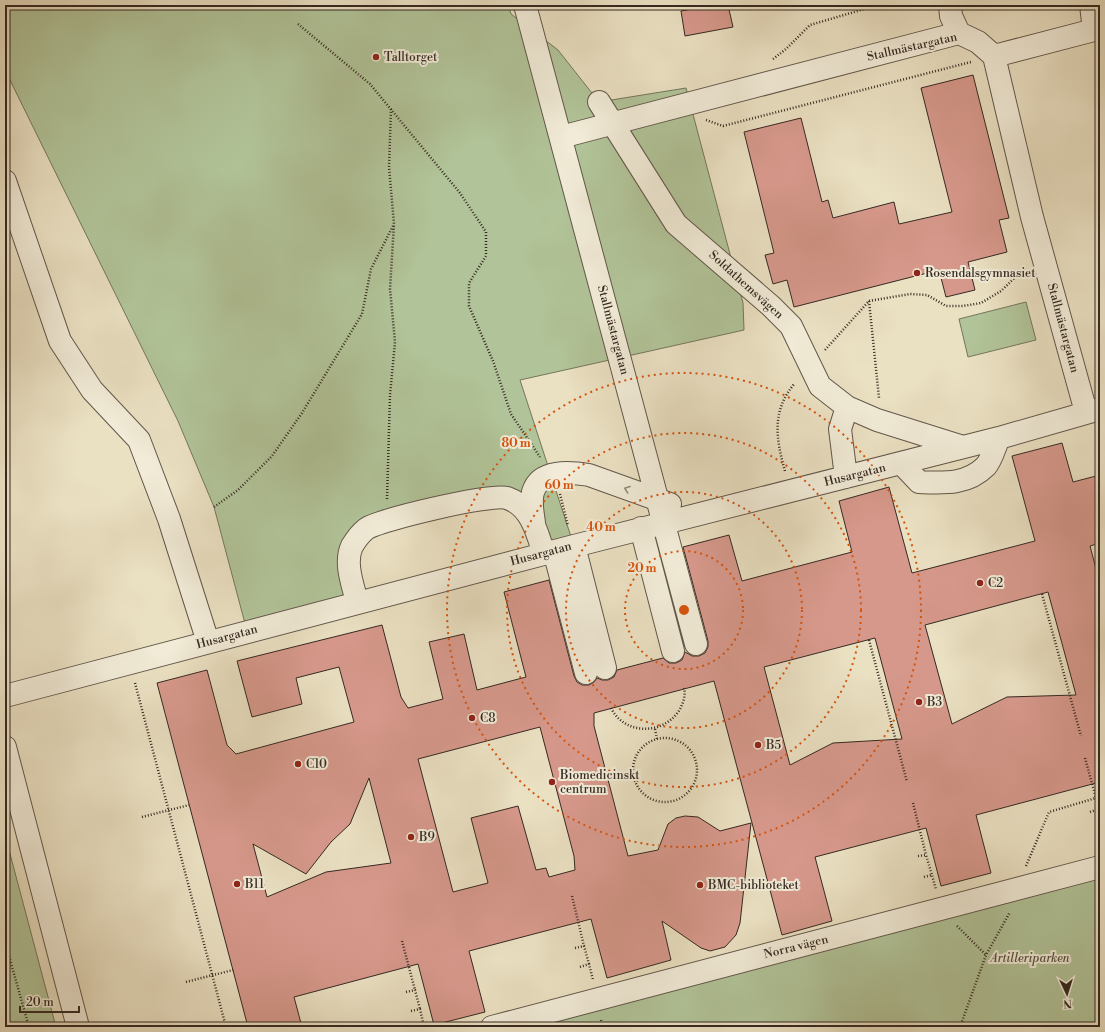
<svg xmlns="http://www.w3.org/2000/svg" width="1105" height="1032" viewBox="0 0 1105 1032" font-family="'Libre Bodoni',serif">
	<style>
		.green { fill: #b1c398; stroke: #73765d }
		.building { fill: #d6988b; stroke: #352922; fill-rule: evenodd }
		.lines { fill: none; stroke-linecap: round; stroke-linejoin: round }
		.minor-casing { stroke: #62574a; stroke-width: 24 }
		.path { stroke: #352922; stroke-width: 2.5; stroke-dasharray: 1 2; stroke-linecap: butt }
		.minor { stroke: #f1ebd7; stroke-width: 22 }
		.oneway { stroke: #938a7c }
		.ring { fill: none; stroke: #d6540e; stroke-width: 2; stroke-dasharray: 2 4 }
		.poi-dot { fill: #8f2418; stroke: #f1ebd7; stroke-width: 1.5 }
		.labels { text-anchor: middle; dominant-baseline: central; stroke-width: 4; stroke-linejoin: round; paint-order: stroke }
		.street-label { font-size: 12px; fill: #352922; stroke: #f1ebd7 }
		.poi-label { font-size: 12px; fill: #352922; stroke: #f1ebd7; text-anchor: start }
		.park-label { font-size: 12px; font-style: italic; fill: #545040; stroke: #f1ebd7 }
		.centre { fill: #d6540e; stroke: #f1ebd7; stroke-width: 2 }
		.ring-label { font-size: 12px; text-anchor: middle; font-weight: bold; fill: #d6540e; stroke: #f1ebd7; stroke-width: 4; stroke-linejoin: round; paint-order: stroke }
	</style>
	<rect width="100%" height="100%" fill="#eae0c2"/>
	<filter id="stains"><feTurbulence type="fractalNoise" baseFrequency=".005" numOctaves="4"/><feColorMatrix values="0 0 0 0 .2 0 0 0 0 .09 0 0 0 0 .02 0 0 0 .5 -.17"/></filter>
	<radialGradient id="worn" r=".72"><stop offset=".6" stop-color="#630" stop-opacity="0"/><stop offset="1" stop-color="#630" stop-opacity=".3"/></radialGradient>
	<!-- green -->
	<path class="green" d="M 5,5 L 508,5 L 511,14 L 558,50 L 599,102 L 686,88 L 743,303 L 744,330 L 520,380 L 574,546 L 544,554 L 523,507 L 416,513 L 352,546 L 357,602 L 247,631 L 214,507 L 178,421 L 5,70 Z
		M 1026,302 L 1036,340 L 968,357 L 959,319 Z
		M 5,835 L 56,1027 L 5,1027 Z
		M 1100,867 L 1100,1027 L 492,1027 Z"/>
	<!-- building -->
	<path class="building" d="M 713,5 L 728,5 L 733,27 L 685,36 L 681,11 Z
		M 973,75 L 1009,218 L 999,220 L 1007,252 L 968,262 L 975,290 L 946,297 L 939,270 L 794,307 L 787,280 L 773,284 L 765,255 L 774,253 L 744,132 L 801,118 L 822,202 L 828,200 L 833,218 L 894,202 L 899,224 L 952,212 L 921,88 Z
		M 1062,443 L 1073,482 L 1100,475 L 1100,543 L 1090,546 L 1100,584 L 1100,782 L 976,815 L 991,873 L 941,886 L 926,828 L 815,857 L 832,921 L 782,935 L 714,681 L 594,713 L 594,726 L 628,856 L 658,850 L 668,824 L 676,818 L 685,816 L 698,817 L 720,831 L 751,823 L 740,923 L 736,935 L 725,947 L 710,951 L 701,948 L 662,921 L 671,960 L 607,978 L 591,919 L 469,951 L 485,1012 L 434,1025 L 418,964 L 294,997 L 302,1027 L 248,1027 L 157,683 L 207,670 L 227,745 L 236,754 L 354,722 L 339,667 L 296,678 L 302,704 L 252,717 L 237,661 L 382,625 L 401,697 L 408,708 L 443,699 L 429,642 L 464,634 L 477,690 L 526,677 L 504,592 L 549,580 L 574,676 L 577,682 L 582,685 L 589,685 L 594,682 L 597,678 L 602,680 L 608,680 L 614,677 L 617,670 L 663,658 L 669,663 L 676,663 L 682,660 L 685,652 L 692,656 L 699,656 L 705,653 L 708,647 L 708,641 L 683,547 L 729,535 L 742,581 L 852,552 L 839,501 L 889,487 L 912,573 L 1035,541 L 1012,456 ZM 1048,592 L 1076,695 L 1007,697 L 952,724 L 925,625 ZM 875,638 L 902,739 L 833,743 L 790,765 L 764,667 ZM 540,727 L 574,856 L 575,870 L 549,877 L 546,868 L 536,870 L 518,806 L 471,818 L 488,883 L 453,892 L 418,759 ZM 369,778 L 391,863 L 326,872 L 267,897 L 253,844 L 306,874 L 331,842 L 350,824 Z"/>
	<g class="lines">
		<defs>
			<path id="minor" d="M 525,5 L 696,644
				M 950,5 L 951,16 L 959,33
				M 994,56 L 1094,30 L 1091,5
				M 599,102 L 676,224 L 771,306 L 791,326 L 820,386 L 847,407 L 877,420 L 963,447
				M 561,137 L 959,33 L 978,42 L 994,56 L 1032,217 L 1086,412
				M 5,181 L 60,341 L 92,390 L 139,440 L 169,519 L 208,642
				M 901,463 L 919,482 C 944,483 967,485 986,466 C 992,459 995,446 999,438
				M 846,477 L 840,429 L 847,407
				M 534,523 C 533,514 530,502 533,492 C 540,469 570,472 589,475 L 670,504
				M 641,528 L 673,651
				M 574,546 L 605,668
				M 554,551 L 586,673
				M 357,602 C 353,585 344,563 352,546 C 355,541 361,533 366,529 C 378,520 492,493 507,498 C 531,506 537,532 544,554
				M 5,696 L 574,546 L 999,438 L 1100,409
				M 5,747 L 78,1027
				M 492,1027 L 1100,867"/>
		</defs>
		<!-- minor casing -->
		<use href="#minor" class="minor-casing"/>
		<!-- path -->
		<path class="path" d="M 298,24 L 370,84 L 460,193 L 486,232 L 486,256 L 469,283 L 469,306 L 493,361 L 511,414 L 540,457
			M 773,59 L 786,49 L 810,25 L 878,5
			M 706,120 L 723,126 L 971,62
			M 869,301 L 910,294 L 927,295 L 946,306 L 963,306 L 981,303 L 1001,291 L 1025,268
			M 825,350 L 869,301 L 879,398
			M 785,471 C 776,439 771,411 795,383
			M 560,494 L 568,526
			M 387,499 L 390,395 L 395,342 L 390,289 L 394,224 L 389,167 L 391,109
			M 214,507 L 238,490 L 272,456 L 302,413 L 362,314 L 371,269 L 393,226
			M 1042,594 L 1081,736
			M 869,640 L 907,782
			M 135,683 L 226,1027
			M 611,708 C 625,736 665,735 680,709 C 683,703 686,696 684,688
			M 655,729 L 657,739
			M633 770a32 32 0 1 1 64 0a32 32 0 1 1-64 0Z
			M 1085,758 L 1099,809
			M 913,803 L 926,855
			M 1090,812 L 1099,809 L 1100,814
			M 142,817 L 189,805
			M 1096,831 L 1100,830
			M 918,856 L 926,855 L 932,875
			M 1026,866 L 1049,812 L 1096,798
			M 924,877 L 932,875 L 936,890
			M 572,896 L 584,946
			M 957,926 L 986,955
			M 402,941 L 415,990
			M 5,942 L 29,1027
			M 575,948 L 584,946 L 589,964
			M 580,967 L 589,964 L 593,980
			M 186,982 L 233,970
			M 406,992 L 415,990 L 420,1009
			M 411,1011 L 420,1009 L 424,1027
			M 601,1020 L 603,1027
			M 960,1027 L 986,955 L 1010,912"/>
		<!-- minor -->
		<use href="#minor" class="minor"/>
	</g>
	<!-- one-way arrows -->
	<defs><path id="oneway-chevron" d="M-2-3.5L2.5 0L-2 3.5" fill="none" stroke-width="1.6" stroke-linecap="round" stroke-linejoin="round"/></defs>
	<use class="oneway" href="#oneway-chevron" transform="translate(627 489) rotate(-160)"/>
	<!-- distance rings -->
	<g class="ring">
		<circle cx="684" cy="610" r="59"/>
		<circle cx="684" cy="610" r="118"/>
		<circle cx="684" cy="610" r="177"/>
		<circle cx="684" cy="610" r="237"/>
	</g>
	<!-- markers -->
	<g class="poi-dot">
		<circle cx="376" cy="57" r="4"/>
		<circle cx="917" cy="273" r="4"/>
		<circle cx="980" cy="583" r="4"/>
		<circle cx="919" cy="702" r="4"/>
		<circle cx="472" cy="718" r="4"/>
		<circle cx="758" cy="745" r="4"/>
		<circle cx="298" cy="764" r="4"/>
		<circle cx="552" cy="782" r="4"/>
		<circle cx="411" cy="837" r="4"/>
		<circle cx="237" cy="884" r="4"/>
		<circle cx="700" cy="885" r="4"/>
	</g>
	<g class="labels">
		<!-- street labels -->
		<g class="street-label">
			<text transform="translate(912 47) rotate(-13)">Stallmästargatan</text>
			<text transform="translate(746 285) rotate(42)">Soldathemsvägen</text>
			<text transform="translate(1063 328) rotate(75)">Stallmästargatan</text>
			<text transform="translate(613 330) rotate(75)">Stallmästargatan</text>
			<text transform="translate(855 475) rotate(-14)">Husargatan</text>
			<text transform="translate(541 554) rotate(-15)">Husargatan</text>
			<text transform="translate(227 637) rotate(-15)">Husargatan</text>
			<text transform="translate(796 947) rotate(-14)">Norra vägen</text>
		</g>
		<!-- poi labels -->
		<g class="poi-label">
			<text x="384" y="57">Talltorget</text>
			<text x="925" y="273">Rosendalsgymnasiet</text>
			<text x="988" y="583">C2</text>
			<text x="927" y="702">B3</text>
			<text x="480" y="718">C8</text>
			<text x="766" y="745">B5</text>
			<text x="306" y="764">C10</text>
			<text x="560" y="775">Biomedicinskt<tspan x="560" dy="14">centrum</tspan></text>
			<text x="419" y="837">B9</text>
			<text x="245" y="884">B11</text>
			<text x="708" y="885">BMC-biblioteket</text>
		</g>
		<!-- park labels -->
		<g class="park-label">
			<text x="1030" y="958">Artilleriparken</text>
		</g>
	</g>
	<circle cx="684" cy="610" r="6" class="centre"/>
	<g class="ring-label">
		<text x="516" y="447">80 m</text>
		<text x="559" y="489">60 m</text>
		<text x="601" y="531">40 m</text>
		<text x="642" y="572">20 m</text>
	</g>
	<!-- margin -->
	<rect width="1105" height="1032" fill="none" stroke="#eae0c2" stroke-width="20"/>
	<rect x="6" y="6" width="1093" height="1020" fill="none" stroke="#352922" stroke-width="2"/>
	<rect x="10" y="10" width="1085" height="1012" fill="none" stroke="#352922"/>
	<!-- north arrow -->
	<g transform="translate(1067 994) rotate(176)" stroke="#f1ebd7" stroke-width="3" paint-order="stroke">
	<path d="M0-3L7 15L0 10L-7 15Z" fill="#352922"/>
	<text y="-6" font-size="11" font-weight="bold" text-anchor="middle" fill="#352922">N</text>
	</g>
	<!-- scale -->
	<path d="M20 1006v6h59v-6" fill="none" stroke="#352922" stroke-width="2"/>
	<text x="26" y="1006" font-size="12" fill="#352922" stroke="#f1ebd7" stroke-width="3" paint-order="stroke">20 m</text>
	<rect width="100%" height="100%" filter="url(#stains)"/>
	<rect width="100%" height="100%" fill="url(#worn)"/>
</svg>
